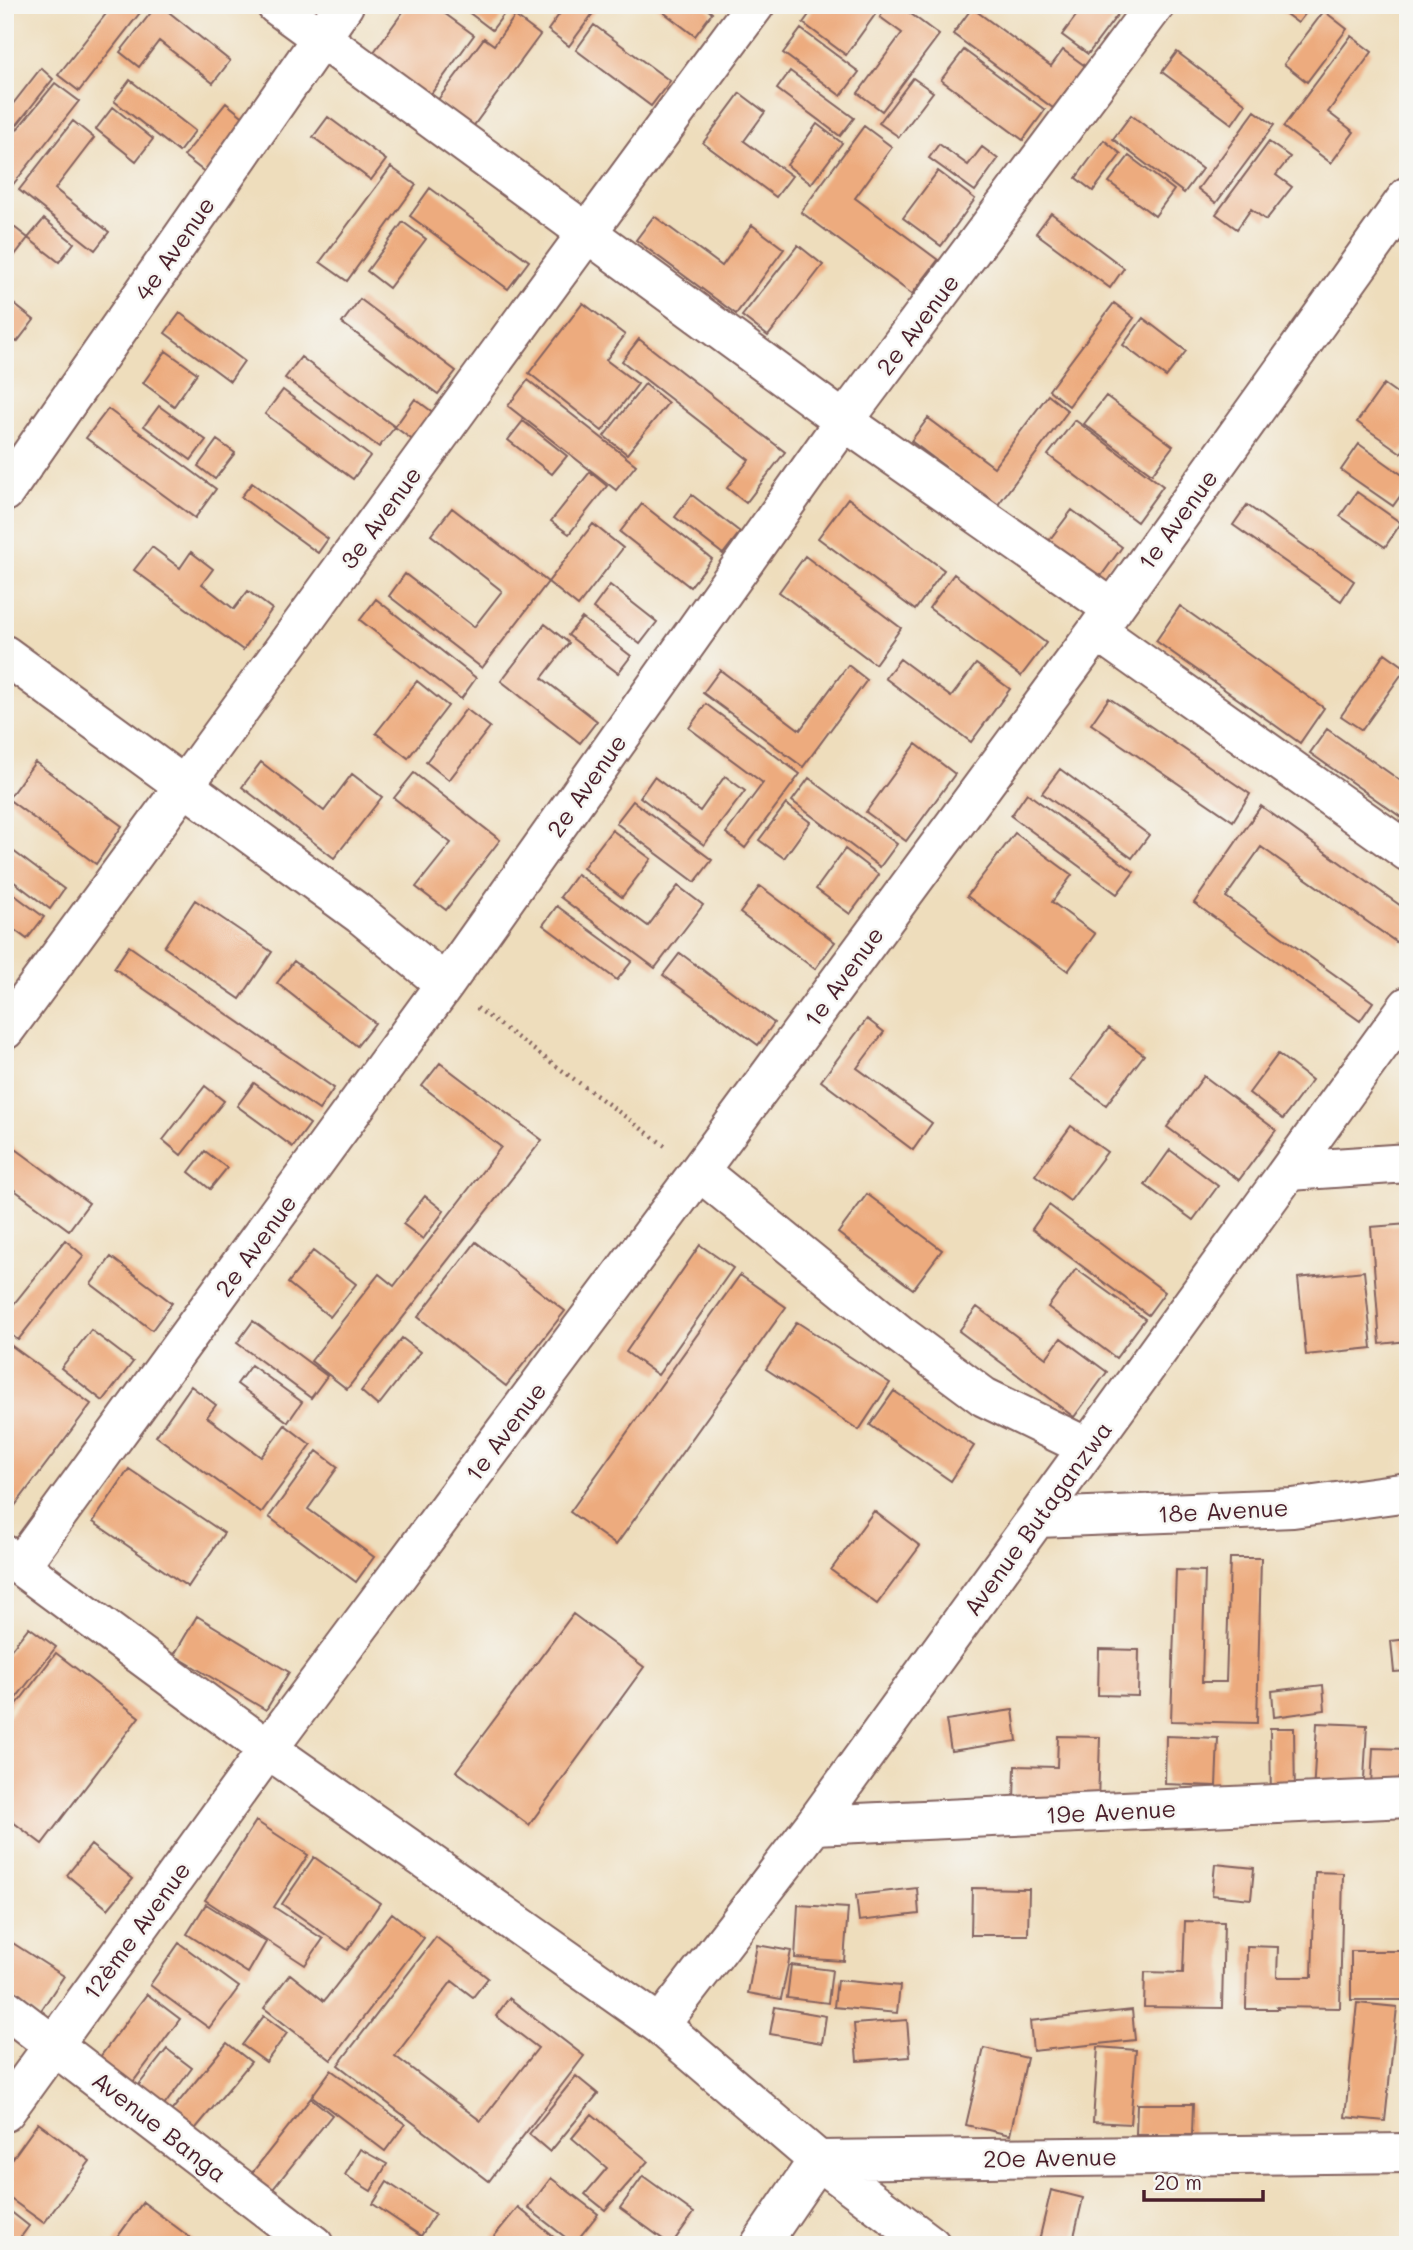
<svg xmlns="http://www.w3.org/2000/svg" width="1413" height="2250" viewBox="0 0 1413 2250" font-family="Mali,sans-serif">
	<style>
		.building { fill: #edab7e }
		.lines { fill: none; stroke-linecap: round; stroke-linejoin: round }
		.minor-casing { stroke: #83625e; stroke-width: 42 }
		.path { stroke: #83625e; stroke-width: 4.5; stroke-dasharray: 2 5; stroke-linecap: butt }
		.minor { stroke: #fff; stroke-width: 38 }
		.labels { text-anchor: middle; dominant-baseline: central; stroke-width: 5; stroke-linejoin: round; paint-order: stroke }
		.street-label { font-size: 24px; fill: #4a1f2b; stroke: #f6f6f2 }
	</style>
	<rect width="100%" height="100%" fill="#f6f6f2"/>
	<filter id="ink" filterUnits="userSpaceOnUse"><feTurbulence type="fractalNoise" baseFrequency=".0143" numOctaves="2"/><feDisplacementMap in="SourceGraphic" scale="14" xChannelSelector="R" yChannelSelector="G"/><feConvolveMatrix kernelMatrix="1 2 1 2 8 2 1 2 1" color-interpolation-filters="sRGB"/></filter>
	<filter id="wash" filterUnits="userSpaceOnUse"><feTurbulence type="fractalNoise" baseFrequency=".00686" numOctaves="4" result="noise"/><feDisplacementMap in="SourceGraphic" scale="28" xChannelSelector="R" yChannelSelector="G"/><feGaussianBlur stdDeviation="1.57" result="paint"/><feColorMatrix in="noise" values="0 0 0 0 0 0 0 0 0 0 0 0 0 0 0 0 0 1.4 0 .05"/><feComposite in="paint" operator="in"/></filter>
	<g filter="url(#wash)">
		<rect width="100%" height="100%" fill="#eeddbc"/>
		<g id="blocks">
			<!-- building -->
			<path class="building" d="M 113,5 L 146,5 L 79,91 L 58,75 Z
				M 157,5 L 160,5 L 230,61 L 213,83 L 159,41 L 139,67 L 120,52 Z
				M 408,5 L 433,5 L 474,35 L 428,98 L 371,56 Z
				M 459,5 L 501,5 L 507,10 L 492,30 Z
				M 566,5 L 599,5 L 569,46 L 548,30 Z
				M 654,5 L 702,5 L 712,13 L 695,36 Z
				M 816,5 L 882,5 L 846,55 L 803,23 Z
				M 888,5 L 899,5 L 939,35 L 882,111 L 858,93 L 902,33 L 880,17 Z
				M 1084,5 L 1114,5 L 1121,10 L 1088,54 L 1062,35 Z
				M 1274,5 L 1312,5 L 1298,23 Z
				M 972,8 L 1051,66 L 1063,50 L 1085,66 L 1053,108 L 953,34 Z
				M 1324,11 L 1347,29 L 1307,82 L 1284,64 Z
				M 515,16 L 540,35 L 472,128 L 437,101 L 484,38 L 494,45 Z
				M 594,25 L 670,81 L 651,106 L 576,50 Z
				M 801,29 L 859,72 L 841,96 L 783,53 Z
				M 1351,36 L 1372,52 L 1328,112 L 1354,132 L 1331,163 L 1283,127 Z
				M 964,50 L 1045,110 L 1023,140 L 941,80 Z
				M 1177,52 L 1246,104 L 1232,124 L 1162,72 Z
				M 41,68 L 53,79 L 8,136 L 5,133 L 5,114 Z
				M 790,71 L 854,118 L 840,136 L 777,89 Z
				M 913,78 L 933,92 L 899,137 L 879,123 Z
				M 130,80 L 195,131 L 179,152 L 114,101 Z
				M 55,83 L 79,101 L 11,187 L 5,183 L 5,144 Z
				M 740,93 L 765,112 L 744,141 L 792,176 L 776,197 L 703,143 Z
				M 226,103 L 247,120 L 206,173 L 184,156 Z
				M 113,107 L 153,139 L 136,161 L 96,129 Z
				M 1255,111 L 1274,125 L 1216,203 L 1198,189 Z
				M 1131,115 L 1202,169 L 1184,193 L 1113,139 Z
				M 328,117 L 386,160 L 371,180 L 313,137 Z
				M 73,121 L 94,138 L 55,189 L 109,232 L 95,250 L 19,190 Z
				M 817,124 L 842,143 L 811,184 L 787,165 Z
				M 864,126 L 892,147 L 855,198 L 938,260 L 912,294 L 801,212 Z
				M 1104,140 L 1121,154 L 1093,191 L 1076,178 Z
				M 1269,142 L 1290,157 L 1276,175 L 1292,187 L 1266,220 L 1251,209 L 1237,229 L 1216,214 Z
				M 939,144 L 968,165 L 982,147 L 998,159 L 975,191 L 929,158 Z
				M 1129,156 L 1174,190 L 1155,216 L 1109,182 Z
				M 391,167 L 416,185 L 347,281 L 320,262 Z
				M 938,171 L 975,199 L 941,246 L 903,218 Z
				M 430,188 L 529,261 L 508,289 L 410,216 Z
				M 1051,213 L 1124,268 L 1110,288 L 1036,233 Z
				M 654,216 L 722,266 L 752,225 L 784,249 L 736,314 L 636,240 Z
				M 44,219 L 74,243 L 59,262 L 28,238 Z
				M 5,220 L 28,238 L 5,268 Z
				M 403,222 L 426,239 L 389,288 L 367,271 Z
				M 798,245 L 823,265 L 768,336 L 742,316 Z
				M 5,297 L 34,320 L 17,342 L 5,333 Z
				M 360,299 L 456,371 L 438,394 L 342,323 Z
				M 583,303 L 625,335 L 606,360 L 638,384 L 602,431 L 529,373 Z
				M 1114,303 L 1134,318 L 1069,406 L 1049,390 Z
				M 180,313 L 244,361 L 230,381 L 165,333 Z
				M 1143,318 L 1186,351 L 1166,377 L 1123,345 Z
				M 639,339 L 785,452 L 746,503 L 727,488 L 749,460 L 622,361 Z
				M 166,351 L 197,373 L 174,406 L 143,383 Z
				M 301,357 L 395,427 L 379,447 L 285,378 Z
				M 528,380 L 636,465 L 616,490 L 508,406 Z
				M 645,384 L 668,403 L 627,454 L 604,436 Z
				M 1384,384 L 1408,401 L 1408,444 L 1401,453 L 1357,422 Z
				M 283,390 L 370,456 L 353,479 L 265,414 Z
				M 1048,395 L 1068,411 L 997,506 L 911,441 L 928,418 L 994,467 Z
				M 1106,396 L 1173,446 L 1152,474 L 1084,424 Z
				M 415,399 L 438,416 L 418,444 L 395,427 Z
				M 159,406 L 206,440 L 191,460 L 144,426 Z
				M 108,409 L 216,489 L 195,518 L 86,438 Z
				M 1075,420 L 1163,486 L 1137,522 L 1048,455 Z
				M 523,421 L 567,456 L 552,474 L 508,440 Z
				M 217,440 L 235,453 L 215,479 L 198,466 Z
				M 1359,444 L 1408,479 L 1408,485 L 1393,506 L 1341,470 Z
				M 590,472 L 607,486 L 569,534 L 551,521 Z
				M 252,483 L 328,539 L 318,553 L 241,497 Z
				M 1357,492 L 1401,523 L 1385,547 L 1340,516 Z
				M 692,495 L 740,532 L 723,554 L 675,517 Z
				M 848,498 L 944,570 L 915,610 L 818,538 Z
				M 642,504 L 712,559 L 690,587 L 620,532 Z
				M 1247,505 L 1354,581 L 1341,601 L 1233,525 Z
				M 452,508 L 548,582 L 593,524 L 623,548 L 578,606 L 548,582 L 482,668 L 389,596 L 405,574 L 474,627 L 502,591 L 431,535 Z
				M 1072,510 L 1122,547 L 1096,583 L 1045,546 Z
				M 152,547 L 180,568 L 191,552 L 213,569 L 202,584 L 234,609 L 248,591 L 272,609 L 243,650 L 134,570 Z
				M 805,556 L 901,628 L 875,664 L 779,592 Z
				M 954,574 L 1046,643 L 1021,676 L 929,608 Z
				M 610,585 L 657,622 L 640,644 L 593,608 Z
				M 376,599 L 476,678 L 461,699 L 360,620 Z
				M 1180,606 L 1324,708 L 1300,743 L 1156,641 Z
				M 582,618 L 631,656 L 618,673 L 568,635 Z
				M 545,624 L 569,643 L 542,678 L 597,721 L 580,743 L 501,681 Z
				M 1385,653 L 1406,668 L 1362,730 L 1341,716 Z
				M 900,659 L 951,697 L 976,664 L 1010,689 L 971,742 L 885,678 Z
				M 848,665 L 867,680 L 803,767 L 703,693 L 720,670 L 800,730 Z
				M 417,681 L 448,706 L 408,758 L 376,733 Z
				M 1109,698 L 1250,794 L 1233,821 L 1091,724 Z
				M 706,704 L 800,774 L 745,848 L 726,833 L 763,783 L 689,728 Z
				M 466,709 L 490,727 L 449,780 L 426,762 Z
				M 1327,729 L 1408,786 L 1408,822 L 1310,753 Z
				M 916,744 L 955,774 L 906,841 L 866,812 Z
				M 35,762 L 122,826 L 96,864 L 8,799 Z
				M 261,762 L 324,811 L 352,774 L 382,797 L 334,858 L 242,787 Z
				M 1060,769 L 1149,835 L 1132,858 L 1042,793 Z
				M 414,773 L 500,840 L 446,910 L 416,887 L 451,843 L 394,798 Z
				M 725,776 L 745,791 L 704,845 L 640,797 L 654,777 L 700,811 Z
				M 809,778 L 897,844 L 880,867 L 792,801 Z
				M 1027,793 L 1134,872 L 1117,894 L 1011,816 Z
				M 633,801 L 712,860 L 695,882 L 616,823 Z
				M 786,804 L 810,822 L 784,858 L 759,840 Z
				M 1261,806 L 1408,911 L 1408,931 L 1399,944 L 1261,847 L 1226,897 L 1373,1002 L 1360,1021 L 1194,903 Z
				M 612,830 L 651,859 L 622,897 L 583,868 Z
				M 1015,833 L 1072,875 L 1052,902 L 1095,934 L 1068,971 L 967,896 Z
				M 5,845 L 64,889 L 50,909 L 5,875 Z
				M 845,849 L 879,875 L 850,914 L 816,889 Z
				M 577,874 L 648,926 L 678,886 L 703,905 L 655,968 L 560,897 Z
				M 760,886 L 835,942 L 815,969 L 740,913 Z
				M 5,888 L 44,917 L 27,939 L 5,923 Z
				M 195,900 L 272,952 L 240,999 L 164,947 Z
				M 557,906 L 632,961 L 617,980 L 543,925 Z
				M 129,946 L 334,1088 L 319,1110 L 114,968 Z
				M 680,953 L 774,1023 L 758,1045 L 663,975 Z
				M 294,961 L 375,1023 L 357,1046 L 277,983 Z
				M 867,1019 L 884,1032 L 857,1068 L 932,1123 L 913,1150 L 821,1081 Z
				M 1109,1028 L 1144,1055 L 1106,1105 L 1071,1079 Z
				M 1278,1054 L 1312,1080 L 1283,1119 L 1249,1093 Z
				M 440,1063 L 542,1140 L 347,1389 L 311,1361 L 379,1274 L 394,1286 L 501,1147 L 422,1086 Z
				M 1204,1076 L 1276,1130 L 1239,1180 L 1167,1127 Z
				M 254,1083 L 310,1124 L 293,1147 L 237,1106 Z
				M 205,1086 L 224,1101 L 181,1155 L 163,1140 Z
				M 1071,1126 L 1107,1152 L 1070,1201 L 1035,1175 Z
				M 5,1141 L 89,1203 L 69,1230 L 5,1183 Z
				M 1170,1150 L 1218,1186 L 1193,1220 L 1145,1185 Z
				M 205,1151 L 227,1168 L 210,1189 L 189,1172 Z
				M 867,1194 L 942,1250 L 913,1289 L 838,1233 Z
				M 425,1196 L 444,1211 L 423,1239 L 403,1224 Z
				M 1049,1205 L 1165,1292 L 1148,1315 L 1032,1229 Z
				M 1408,1224 L 1408,1341 L 1380,1344 L 1371,1227 Z
				M 65,1240 L 84,1256 L 18,1340 L 5,1330 L 5,1315 Z
				M 476,1242 L 565,1311 L 506,1386 L 418,1317 Z
				M 700,1245 L 733,1268 L 658,1375 L 626,1352 Z
				M 313,1251 L 356,1284 L 330,1317 L 288,1283 Z
				M 111,1257 L 172,1303 L 152,1330 L 91,1284 Z
				M 1076,1269 L 1145,1319 L 1116,1358 L 1048,1307 Z
				M 1364,1271 L 1372,1348 L 1306,1355 L 1298,1278 Z
				M 740,1275 L 786,1307 L 616,1545 L 570,1512 Z
				M 977,1307 L 1046,1358 L 1061,1338 L 1107,1372 L 1074,1417 L 959,1331 Z
				M 253,1321 L 327,1376 L 311,1398 L 237,1343 Z
				M 797,1322 L 890,1383 L 859,1430 L 766,1369 Z
				M 91,1330 L 133,1362 L 103,1401 L 61,1368 Z
				M 402,1338 L 420,1352 L 378,1406 L 361,1391 Z
				M 5,1341 L 91,1404 L 5,1519 Z
				M 251,1365 L 302,1402 L 288,1422 L 237,1384 Z
				M 191,1386 L 216,1405 L 207,1417 L 261,1457 L 285,1425 L 311,1445 L 261,1513 L 156,1436 Z
				M 894,1391 L 974,1446 L 951,1481 L 870,1425 Z
				M 317,1451 L 338,1467 L 308,1509 L 374,1557 L 356,1582 L 269,1517 Z
				M 129,1469 L 224,1533 L 188,1587 L 93,1522 Z
				M 874,1511 L 920,1546 L 877,1604 L 831,1570 Z
				M 1230,1558 L 1261,1558 L 1257,1723 L 1171,1721 L 1176,1570 L 1205,1571 L 1202,1682 L 1226,1682 Z
				M 573,1614 L 644,1667 L 529,1825 L 456,1771 Z
				M 197,1616 L 289,1672 L 266,1710 L 174,1655 Z
				M 29,1627 L 56,1647 L 5,1712 L 5,1657 Z
				M 1408,1639 L 1408,1671 L 1394,1672 L 1391,1641 Z
				M 1099,1649 L 1139,1650 L 1138,1696 L 1098,1695 Z
				M 56,1653 L 139,1717 L 42,1844 L 5,1816 L 5,1720 Z
				M 1323,1685 L 1325,1710 L 1274,1717 L 1272,1691 Z
				M 1013,1710 L 1017,1741 L 951,1751 L 946,1720 Z
				M 1317,1723 L 1367,1725 L 1363,1798 L 1313,1796 Z
				M 1270,1728 L 1294,1728 L 1295,1799 L 1271,1800 Z
				M 1058,1736 L 1100,1737 L 1098,1803 L 1014,1801 L 1015,1766 L 1057,1767 Z
				M 1166,1736 L 1218,1738 L 1216,1786 L 1165,1784 Z
				M 1373,1748 L 1408,1749 L 1408,1787 L 1371,1785 Z
				M 256,1821 L 308,1855 L 274,1907 L 323,1939 L 305,1965 L 205,1900 Z
				M 91,1845 L 133,1879 L 108,1909 L 67,1875 Z
				M 314,1857 L 380,1903 L 348,1950 L 282,1904 Z
				M 1215,1864 L 1254,1868 L 1251,1899 L 1212,1895 Z
				M 1315,1872 L 1343,1873 L 1340,2008 L 1277,2007 L 1278,2009 L 1246,2009 L 1247,1946 L 1278,1947 L 1277,1977 L 1312,1977 Z
				M 917,1888 L 919,1914 L 859,1921 L 856,1895 Z
				M 972,1888 L 1029,1889 L 1028,1935 L 971,1935 Z
				M 206,1904 L 266,1942 L 248,1973 L 187,1934 Z
				M 798,1905 L 848,1908 L 844,1961 L 795,1958 Z
				M 392,1913 L 424,1938 L 331,2060 L 264,2008 L 290,1974 L 324,2001 Z
				M 1185,1921 L 1224,1922 L 1222,2008 L 1144,2007 L 1145,1972 L 1183,1973 Z
				M 436,1937 L 488,1978 L 473,1997 L 452,1981 L 395,2056 L 481,2121 L 538,2048 L 496,2016 L 509,1998 L 584,2056 L 489,2181 L 338,2065 Z
				M 5,1938 L 64,1976 L 38,2015 L 5,1994 Z
				M 179,1943 L 239,1987 L 209,2028 L 150,1985 Z
				M 757,1945 L 791,1951 L 781,1999 L 748,1993 Z
				M 1351,1951 L 1408,1951 L 1408,2000 L 1351,2000 Z
				M 791,1965 L 832,1970 L 828,2003 L 787,1998 Z
				M 837,1980 L 900,1986 L 897,2013 L 834,2007 Z
				M 147,1994 L 180,2019 L 127,2090 L 94,2065 Z
				M 1357,2003 L 1397,2007 L 1385,2121 L 1345,2117 Z
				M 775,2007 L 826,2016 L 822,2043 L 770,2034 Z
				M 1132,2010 L 1135,2040 L 1033,2051 L 1030,2021 Z
				M 264,2016 L 287,2033 L 266,2062 L 242,2045 Z
				M 907,2020 L 910,2057 L 857,2061 L 854,2024 Z
				M 227,2043 L 251,2062 L 186,2140 L 163,2121 Z
				M 1098,2047 L 1136,2050 L 1130,2124 L 1093,2122 Z
				M 984,2048 L 1027,2058 L 1010,2135 L 966,2125 Z
				M 167,2049 L 192,2068 L 160,2111 L 134,2091 Z
				M 331,2070 L 405,2124 L 385,2151 L 312,2096 Z
				M 576,2076 L 598,2094 L 550,2152 L 529,2134 Z
				M 311,2098 L 332,2115 L 265,2199 L 244,2183 Z
				M 1137,2104 L 1193,2104 L 1192,2135 L 1136,2135 Z
				M 592,2114 L 648,2161 L 605,2210 L 585,2194 L 607,2168 L 572,2138 Z
				M 38,2123 L 90,2161 L 44,2223 L 5,2195 L 5,2169 Z
				M 360,2149 L 387,2164 L 371,2191 L 345,2175 Z
				M 643,2176 L 694,2213 L 671,2245 L 620,2208 Z
				M 551,2178 L 598,2214 L 574,2244 L 528,2208 Z
				M 387,2182 L 435,2214 L 421,2236 L 373,2204 Z
				M 1051,2190 L 1083,2198 L 1072,2245 L 1038,2245 Z
				M 143,2202 L 196,2242 L 194,2245 L 117,2245 L 114,2242 Z
				M 5,2207 L 29,2226 L 15,2245 L 5,2245 Z
				M 518,2207 L 563,2245 L 487,2245 Z"/>
		</g>
	</g>
	<g filter="url(#ink)">
		<use href="#blocks" fill-opacity="0" stroke="#83625e" stroke-width="2"/>
		<g class="lines">
			<defs>
				<path id="minor" d="M 276,5 L 844,421 L 1113,609
					M 5,492 L 344,5
					M 1097,631 L 1408,852
					M 5,655 L 361,915 L 445,984
					M 5,1030 C 257,689 502,345 755,5
					M 699,1171 L 898,1333 L 984,1397 L 1087,1447
					M 1289,1171 L 1408,1163
					M 1038,1518 L 1293,1508 L 1408,1492
					M 5,1555 L 268,1749 L 660,2025 L 818,2160 L 931,2245
					M 20,1566 L 445,984 L 844,421 L 1155,5
					M 814,1825 L 1408,1798
					M 5,2008 L 314,2245
					M 660,2025 L 814,1825 L 1408,1006
					M 5,2112 L 268,1749 L 699,1171 L 1097,631 L 1408,196
					M 760,2245 L 818,2160 L 1408,2153"/>
			</defs>
			<!-- minor casing -->
			<use href="#minor" class="minor-casing"/>
			<!-- path -->
			<path class="path" d="M 477,1008 L 668,1148"/>
			<!-- minor -->
			<use href="#minor" class="minor"/>
		</g>
	</g>
	<g class="labels">
		<!-- street labels -->
		<g class="street-label">
			<text transform="translate(174 248) rotate(-55)">4e Avenue</text>
			<text transform="translate(917 324) rotate(-53)">2e Avenue</text>
			<text transform="translate(380 517) rotate(-54)">3e Avenue</text>
			<text transform="translate(1177 519) rotate(-54)">1e Avenue</text>
			<text transform="translate(586 785) rotate(-55)">2e Avenue</text>
			<text transform="translate(843 976) rotate(-54)">1e Avenue</text>
			<text transform="translate(255 1245) rotate(-54)">2e Avenue</text>
			<text transform="translate(505 1431) rotate(-53)">1e Avenue</text>
			<text transform="translate(1223 1510) rotate(-3)">18e Avenue</text>
			<text transform="translate(1037 1518) rotate(-54)">Avenue Butaganzwa</text>
			<text transform="translate(1111 1811) rotate(-3)">19e Avenue</text>
			<text transform="translate(136 1930) rotate(-54)">12ème Avenue</text>
			<text transform="translate(160 2126) rotate(38)">Avenue Banga</text>
			<text transform="translate(1050 2157) rotate(-1)">20e Avenue</text>
		</g>
	</g>
	<!-- margin -->
	<rect width="1413" height="2250" fill="none" stroke="#f6f6f2" stroke-width="28"/>
	<!-- scale -->
	<path d="M1144 2190v10h119v-10" fill="none" stroke="#4a1f2b" stroke-width="3.5"/>
	<text x="1154" y="2190" font-size="21" fill="#4a1f2b" stroke="#f6f6f2" stroke-width="5" paint-order="stroke">20 m</text>
</svg>
